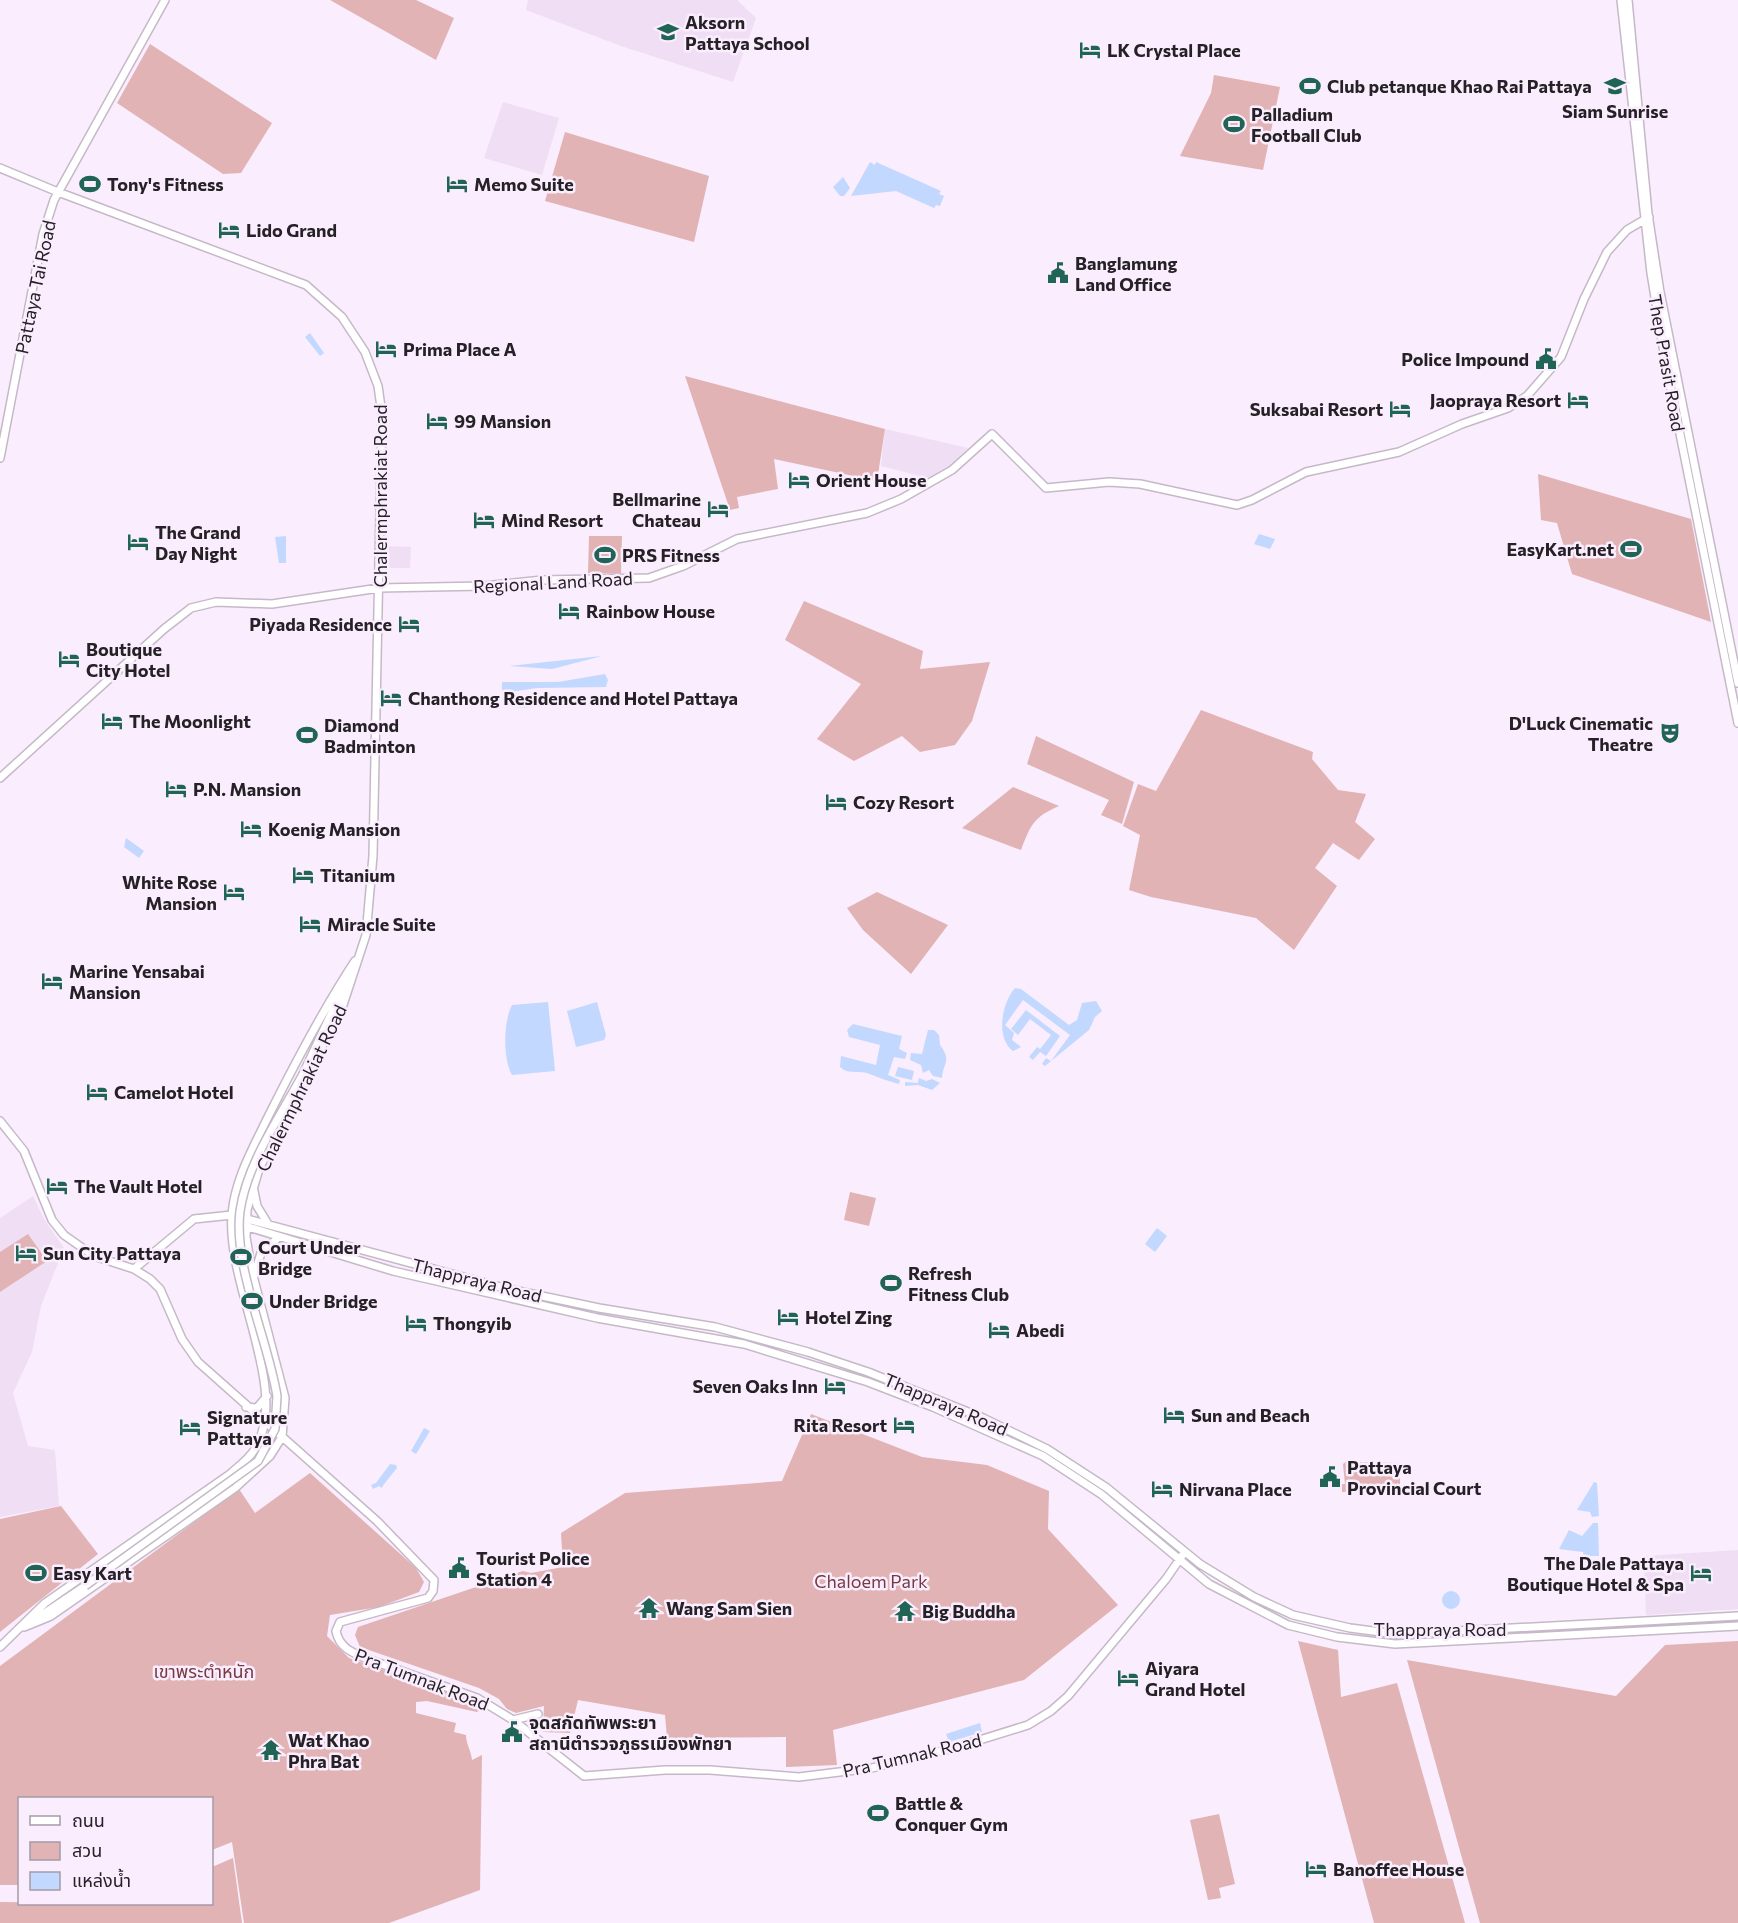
<svg xmlns="http://www.w3.org/2000/svg" width="1738" height="1923" viewBox="0 0 1738 1923" font-family="Commissioner,'Noto Sans Thai',sans-serif">
	<style>
		.built { fill: #f0def5 }
		.green { fill: #e1b3b4 }
		.water { fill: #c2d8fe }
		.lines { fill: none; stroke-linecap: round; stroke-linejoin: round }
		.secondary-casing { stroke: #c5b9c8; stroke-width: 10 }
		.secondary { stroke: #fff; stroke-width: 7 }
		.secondary-bridge-casing { stroke: #c5b9c8; stroke-width: 10; stroke-linecap: butt }
		.secondary-bridge { stroke: #fff; stroke-width: 7 }
		.labels { text-anchor: middle; dominant-baseline: central; stroke-width: 5; stroke-linejoin: round; paint-order: stroke }
		.poi-label { font-size: 18px; font-weight: bold; fill: #252126; stroke: #faedfd; text-anchor: start }
		.street-label { font-size: 18px; fill: #252126; stroke: #faedfd }
		.park-label { font-size: 18px; fill: #783a3f; stroke: #faedfd }
	</style>
	<rect width="100%" height="100%" fill="#faedfd"/>
	<!-- built -->
	<path class="built" d="M 528,0 L 737,0 L 756,18 L 733,82 L 621,46 L 526,10 Z
		M 503,102 L 559,118 L 542,175 L 484,158 Z
		M 885,429 L 968,448 L 949,466 L 928,478 L 881,466 Z
		M 389,546 L 411,547 L 410,568 L 388,568 Z
		M 33,1196 L 44,1219 L 64,1248 L 41,1306 L 32,1352 L 13,1393 L 28,1446 L 55,1450 L 59,1506 L 0,1517 L 0,1218 Z
		M 1738,1550 L 1738,1609 L 1646,1615 L 1644,1556 Z"/>
	<!-- green -->
	<path class="green" d="M 330,0 L 416,0 L 454,18 L 436,60 Z
		M 150,44 L 272,123 L 241,173 L 223,174 L 117,103 Z
		M 1214,75 L 1280,87 L 1263,170 L 1180,156 L 1211,93 Z
		M 565,132 L 709,176 L 694,242 L 545,201 Z
		M 685,376 L 885,429 L 877,481 L 774,459 L 778,489 L 737,497 L 739,508 L 730,510 Z
		M 1538,474 L 1691,519 L 1711,622 L 1572,574 L 1557,523 L 1541,520 Z
		M 589,536 L 622,536 L 621,574 L 588,573 Z
		M 804,601 L 923,651 L 920,669 L 990,662 L 972,721 L 955,745 L 920,752 L 902,736 L 854,761 L 817,739 L 861,684 L 785,640 Z
		M 1201,710 L 1313,752 L 1312,759 L 1338,790 L 1366,794 L 1355,822 L 1375,839 L 1359,860 L 1333,843 L 1315,868 L 1337,886 L 1294,950 L 1256,918 L 1151,897 L 1129,890 L 1140,835 L 1123,826 L 1138,784 L 1156,791 Z
		M 1036,736 L 1134,782 L 1122,824 L 1101,815 L 1109,800 L 1027,764 Z
		M 1013,787 L 1059,806 C 1034,817 1031,824 1021,850 L 962,828 Z
		M 877,892 L 948,925 L 911,974 L 863,930 L 847,908 Z
		M 850,1192 L 876,1198 L 869,1226 L 844,1220 Z
		M 28,1234 L 47,1261 L 0,1292 L 0,1252 Z
		M 811,1414 L 922,1457 L 987,1465 L 1049,1491 L 1048,1529 L 1118,1605 L 1024,1680 L 833,1730 L 837,1765 L 786,1767 L 786,1737 L 667,1738 L 665,1715 L 578,1700 L 570,1733 L 543,1732 L 544,1706 L 516,1713 L 507,1709 L 499,1699 L 479,1688 L 360,1647 L 355,1635 L 358,1627 L 523,1571 L 531,1573 L 563,1567 L 561,1533 L 625,1493 L 782,1481 Z
		M 1346,1462 L 1400,1463 L 1400,1493 L 1379,1493 L 1378,1490 L 1342,1492 L 1342,1484 L 1345,1484 L 1343,1464 Z
		M 310,1473 L 416,1568 L 424,1582 L 419,1592 L 379,1607 L 330,1615 L 327,1636 L 349,1658 L 464,1698 L 480,1710 L 477,1712 L 427,1701 L 416,1702 L 416,1713 L 456,1723 L 454,1732 L 466,1735 C 466,1744 471,1750 472,1760 L 482,1755 L 480,1890 L 389,1923 L 244,1923 L 232,1842 L 212,1850 L 212,1798 L 20,1798 L 19,1885 L 0,1885 L 0,1666 L 239,1489 L 255,1513 Z
		M 61,1506 L 98,1554 L 0,1632 L 0,1519 Z
		M 1298,1641 L 1338,1650 L 1341,1697 L 1397,1683 L 1465,1923 L 1374,1923 Z
		M 1738,1641 L 1738,1923 L 1480,1923 L 1407,1660 L 1616,1696 L 1665,1645 Z
		M 1219,1814 L 1235,1884 L 1219,1888 L 1221,1898 L 1208,1900 L 1190,1820 Z
		M 233,1858 L 242,1923 L 0,1923 L 0,1902 L 212,1904 L 212,1867 Z"/>
	<!-- water -->
	<path class="water" d="M 870,162 L 875,165 L 876,162 L 941,191 L 939,194 L 944,196 L 940,206 L 936,205 L 934,208 L 896,191 L 851,196 Z
		M 843,177 L 850,188 L 844,196 L 840,196 L 833,187 Z
		M 310,333 L 324,353 L 320,356 L 305,337 Z
		M 1259,534 L 1275,539 L 1270,549 L 1254,544 Z
		M 286,536 L 286,563 L 279,563 L 275,537 Z
		M 602,656 L 552,669 L 509,666 Z
		M 605,674 L 608,680 L 606,687 L 537,688 L 502,693 L 502,682 L 558,682 Z
		M 554,699 L 558,702 L 593,701 L 600,704 L 514,708 L 552,703 Z
		M 126,838 L 144,851 L 139,858 L 124,847 Z
		M 1015,988 L 1021,989 L 1069,1025 L 1077,1020 L 1082,1003 L 1096,1001 L 1102,1011 L 1095,1017 L 1089,1030 L 1045,1066 L 1042,1064 L 1046,1058 L 1051,1061 L 1070,1035 L 1023,1000 L 1005,1025 L 1014,1033 L 1012,1040 L 1021,1047 L 1013,1051 C 995,1037 1002,1003 1015,988 Z
		M 548,1002 L 555,1071 L 512,1075 C 503,1059 503,1022 512,1005 Z
		M 597,1002 L 606,1035 L 604,1040 L 576,1047 L 567,1011 Z
		M 1026,1010 L 1060,1036 L 1046,1056 L 1040,1052 L 1033,1060 L 1029,1057 L 1037,1047 L 1040,1049 L 1051,1035 L 1030,1019 L 1018,1035 L 1011,1029 Z
		M 853,1024 L 902,1036 L 899,1049 L 907,1053 L 905,1059 L 894,1057 L 888,1075 L 900,1080 L 899,1084 C 887,1081 878,1077 867,1073 C 856,1070 849,1075 840,1067 L 841,1056 L 876,1065 L 880,1045 L 849,1037 L 847,1030 Z
		M 928,1030 L 934,1030 L 939,1035 L 940,1045 C 952,1061 943,1062 942,1078 L 933,1076 L 929,1070 L 923,1073 L 921,1065 L 910,1060 L 911,1053 L 922,1054 Z
		M 898,1067 L 914,1071 L 912,1080 L 895,1076 Z
		M 919,1078 L 926,1081 L 932,1079 L 940,1083 L 932,1090 L 918,1085 L 905,1086 L 905,1082 L 918,1083 Z
		M 1157,1228 L 1167,1236 L 1155,1252 L 1145,1244 Z
		M 424,1428 L 430,1431 L 416,1454 L 411,1451 Z
		M 390,1464 L 396,1465 L 397,1468 C 394,1472 384,1483 382,1488 L 379,1486 L 373,1489 L 371,1485 L 376,1483 Z
		M 1594,1482 L 1597,1483 L 1599,1516 L 1592,1517 L 1590,1512 L 1577,1510 Z
		M 1593,1523 L 1598,1523 L 1599,1556 L 1584,1556 L 1583,1552 L 1559,1549 L 1569,1530 L 1582,1536 Z
		M1442 1600a9 9 0 1 1 18 0a9 9 0 1 1-18 0Z
		M 980,1723 L 982,1732 L 949,1742 L 946,1734 Z"/>
	<g class="lines">
		<defs>
			<path id="secondary" d="M 1621,0 L 1651,273 L 1665,359 L 1738,723
				M 1628,0 L 1648,214 L 1660,292 L 1738,683
				M 0,168 L 58,192 L 306,285 L 342,317 L 365,352 L 378,386 L 382,414 L 373,856 L 366,935 L 343,1005 L 259,1169 L 247,1210 L 246,1237 L 252,1272 L 285,1398 L 282,1437 L 270,1456 L 235,1488 L 51,1616 L 24,1627
				M 0,458 L 43,234 L 54,200 L 165,0
				M 0,778 L 164,629 L 191,608 L 216,602 L 272,604 L 379,588 L 484,586 L 543,580 L 649,578 L 683,566 L 737,539 L 867,513 L 901,499 L 952,470 L 992,434 L 1046,488 L 1109,482 L 1140,484 L 1237,505 L 1252,500 L 1306,472 L 1399,452 L 1462,424 L 1508,408 L 1527,396 L 1561,357 L 1584,299 L 1607,252 L 1627,230 L 1649,217
				M 303,1074 L 348,978
				M 0,1121 L 24,1151 L 52,1220 L 64,1235 L 94,1256 L 134,1269 L 150,1279 L 160,1289 L 182,1339 L 198,1362 L 377,1521 L 434,1580 L 433,1591 L 428,1598 L 340,1622 L 336,1631 C 339,1647 351,1652 365,1658 L 477,1698 L 513,1720 L 584,1776 L 665,1770 L 710,1770 L 799,1777 L 872,1768 L 954,1748 L 1028,1725 L 1051,1711 L 1068,1696 L 1166,1579 L 1184,1553
				M 254,1191 L 257,1206 L 268,1224
				M 232,1222 L 393,1271 L 597,1318 L 744,1344 L 868,1382 L 933,1407 L 1043,1456 L 1101,1494 L 1209,1584 L 1288,1625 L 1337,1637 L 1395,1644 L 1738,1626
				M 134,1269 L 194,1219 L 232,1215 L 504,1288 L 599,1308 L 715,1327 L 808,1352 L 868,1372 L 983,1418 L 1047,1449 L 1107,1488 L 1200,1564 L 1254,1597 L 1293,1615 L 1350,1628 L 1396,1634 L 1419,1633 L 1738,1616
				M 254,1276 L 261,1253 L 279,1237
				M 246,1407 L 257,1408 L 267,1396
				M 36,1619 L 85,1586
				M 0,1647 L 45,1603 L 230,1474 C 239,1466 249,1459 255,1449 C 291,1389 226,1287 232,1214 C 235,1179 253,1148 268,1117 C 295,1063 322,1011 355,961
				M 513,1720 L 538,1714"/>
		</defs>
		<!-- secondary casing -->
		<use href="#secondary" class="secondary-casing"/>
		<!-- secondary -->
		<use href="#secondary" class="secondary"/>
		<defs>
			<path id="secondary-bridge" d="M 85,1586 L 258,1461 L 275,1429 L 277,1396 C 268,1340 233,1266 240,1211 C 247,1163 280,1117 303,1074"/>
		</defs>
		<!-- secondary-bridge casing -->
		<use href="#secondary-bridge" class="secondary-bridge-casing"/>
		<!-- secondary-bridge -->
		<use href="#secondary-bridge" class="secondary-bridge"/>
	</g>
	<!-- icons -->
	<defs>
		<symbol id="school-bare" viewBox="-9 -9 18 18"><path d="M0-5L7-2L0 1L-7-2ZM-4 1L0 2.5L4 1V4Q0 6-4 4Z" fill="#206456" stroke="#faedfd" stroke-width="2.5" paint-order="stroke"/></symbol>
		<symbol id="hotel-bare" viewBox="-9 -9 18 18"><path d="M-6-4.5h1.5V1H6V5H4.5V3h-9V5H-6ZM-4 0a1.8 1.8 0 1 1 3.6 0ZM.5 0V-2.5h3Q6-2.5 6 0Z" fill="#206456" stroke="#faedfd" stroke-width="2.5" paint-order="stroke"/></symbol>
		<symbol id="stadium-bare" viewBox="-9 -9 18 18"><path d="M0-5a6.5 5 0 1 0 0 10a6.5 5 0 1 0 0-10ZM-3.5-1.8h7v3.6h-7Z" fill="#206456" stroke="#faedfd" stroke-width="2.5" paint-order="stroke"/></symbol>
		<symbol id="civic-bare" viewBox="-9 -9 18 18"><path d="M-.6-6.5H3V-4.5H.6V-3L4-1V1h2V6H-6V1h2V-1L-.6-3ZM-1.2 2.5V6h2.4V2.5Z" fill="#206456" stroke="#faedfd" stroke-width="2.5" paint-order="stroke"/></symbol>
		<symbol id="theatre-bare" viewBox="-9 -9 18 18"><path d="M-5-5.5Q0-4 5-5.5V0Q5 5 0 6Q-5 5-5 0ZM-3.3-2.5H-1v1.5H-3.3ZM1-2.5H3.3v1.5H1ZM-2.8 1Q0 5.5 2.8 1Z" fill="#206456" stroke="#faedfd" stroke-width="2.5" paint-order="stroke"/></symbol>
		<symbol id="temple-bare" viewBox="-9 -9 18 18"><path d="M0-6L5-2H3V0L6.5 2.5H4V6H1.5V3h-3V6H-4V2.5H-6.5L-3 0V-2H-5Z" fill="#206456" stroke="#faedfd" stroke-width="2.5" paint-order="stroke"/></symbol>
	</defs>
	<g fill-rule="evenodd">
		<use href="#school-bare" x="653" y="17" width="30" height="30"/>
		<use href="#hotel-bare" x="1075" y="35" width="30" height="30"/>
		<use href="#stadium-bare" x="1295" y="71" width="30" height="30"/>
		<use href="#school-bare" x="1600" y="71" width="30" height="30"/>
		<use href="#stadium-bare" x="1219" y="109" width="30" height="30"/>
		<use href="#stadium-bare" x="75" y="169" width="30" height="30"/>
		<use href="#hotel-bare" x="442" y="169" width="30" height="30"/>
		<use href="#hotel-bare" x="214" y="215" width="30" height="30"/>
		<use href="#civic-bare" x="1043" y="258" width="30" height="30"/>
		<use href="#hotel-bare" x="371" y="334" width="30" height="30"/>
		<use href="#civic-bare" x="1531" y="344" width="30" height="30"/>
		<use href="#hotel-bare" x="1563" y="385" width="30" height="30"/>
		<use href="#hotel-bare" x="1385" y="394" width="30" height="30"/>
		<use href="#hotel-bare" x="422" y="406" width="30" height="30"/>
		<use href="#hotel-bare" x="784" y="465" width="30" height="30"/>
		<use href="#hotel-bare" x="703" y="494" width="30" height="30"/>
		<use href="#hotel-bare" x="469" y="505" width="30" height="30"/>
		<use href="#hotel-bare" x="123" y="527" width="30" height="30"/>
		<use href="#stadium-bare" x="1616" y="534" width="30" height="30"/>
		<use href="#stadium-bare" x="590" y="540" width="30" height="30"/>
		<use href="#hotel-bare" x="554" y="596" width="30" height="30"/>
		<use href="#hotel-bare" x="394" y="609" width="30" height="30"/>
		<use href="#hotel-bare" x="54" y="644" width="30" height="30"/>
		<use href="#hotel-bare" x="376" y="683" width="30" height="30"/>
		<use href="#hotel-bare" x="97" y="706" width="30" height="30"/>
		<use href="#theatre-bare" x="1655" y="718" width="30" height="30"/>
		<use href="#stadium-bare" x="292" y="720" width="30" height="30"/>
		<use href="#hotel-bare" x="161" y="774" width="30" height="30"/>
		<use href="#hotel-bare" x="821" y="787" width="30" height="30"/>
		<use href="#hotel-bare" x="236" y="814" width="30" height="30"/>
		<use href="#hotel-bare" x="288" y="860" width="30" height="30"/>
		<use href="#hotel-bare" x="219" y="877" width="30" height="30"/>
		<use href="#hotel-bare" x="295" y="909" width="30" height="30"/>
		<use href="#hotel-bare" x="37" y="966" width="30" height="30"/>
		<use href="#hotel-bare" x="82" y="1077" width="30" height="30"/>
		<use href="#hotel-bare" x="42" y="1171" width="30" height="30"/>
		<use href="#hotel-bare" x="11" y="1238" width="30" height="30"/>
		<use href="#stadium-bare" x="226" y="1242" width="30" height="30"/>
		<use href="#stadium-bare" x="876" y="1268" width="30" height="30"/>
		<use href="#stadium-bare" x="237" y="1286" width="30" height="30"/>
		<use href="#hotel-bare" x="773" y="1302" width="30" height="30"/>
		<use href="#hotel-bare" x="401" y="1308" width="30" height="30"/>
		<use href="#hotel-bare" x="984" y="1315" width="30" height="30"/>
		<use href="#hotel-bare" x="820" y="1371" width="30" height="30"/>
		<use href="#hotel-bare" x="1159" y="1400" width="30" height="30"/>
		<use href="#hotel-bare" x="889" y="1410" width="30" height="30"/>
		<use href="#hotel-bare" x="175" y="1412" width="30" height="30"/>
		<use href="#civic-bare" x="1315" y="1462" width="30" height="30"/>
		<use href="#hotel-bare" x="1147" y="1474" width="30" height="30"/>
		<use href="#civic-bare" x="444" y="1553" width="30" height="30"/>
		<use href="#stadium-bare" x="21" y="1558" width="30" height="30"/>
		<use href="#hotel-bare" x="1686" y="1558" width="30" height="30"/>
		<use href="#temple-bare" x="634" y="1593" width="30" height="30"/>
		<use href="#temple-bare" x="890" y="1596" width="30" height="30"/>
		<use href="#hotel-bare" x="1113" y="1663" width="30" height="30"/>
		<use href="#civic-bare" x="497" y="1717" width="30" height="30"/>
		<use href="#temple-bare" x="256" y="1735" width="30" height="30"/>
		<use href="#stadium-bare" x="863" y="1798" width="30" height="30"/>
		<use href="#hotel-bare" x="1301" y="1854" width="30" height="30"/>
	</g>
	<g class="labels">
		<!-- poi labels -->
		<g class="poi-label">
			<text x="685" y="22">Aksorn<tspan x="685" dy="21">Pattaya School</tspan></text>
			<text x="1107" y="50">LK Crystal Place</text>
			<text x="1327" y="86">Club petanque Khao Rai Pattaya</text>
			<text x="1615" y="111" text-anchor="middle">Siam Sunrise</text>
			<text x="1251" y="114">Palladium<tspan x="1251" dy="21">Football Club</tspan></text>
			<text x="107" y="184">Tony's Fitness</text>
			<text x="474" y="184">Memo Suite</text>
			<text x="246" y="230">Lido Grand</text>
			<text x="1075" y="263">Banglamung<tspan x="1075" dy="21">Land Office</tspan></text>
			<text x="403" y="349">Prima Place A</text>
			<text x="1529" y="359" text-anchor="end">Police Impound</text>
			<text x="1561" y="400" text-anchor="end">Jaopraya Resort</text>
			<text x="1383" y="409" text-anchor="end">Suksabai Resort</text>
			<text x="454" y="421">99 Mansion</text>
			<text x="816" y="480">Orient House</text>
			<text x="701" y="499" text-anchor="end">Bellmarine<tspan x="701" dy="21">Chateau</tspan></text>
			<text x="501" y="520">Mind Resort</text>
			<text x="155" y="532">The Grand<tspan x="155" dy="21">Day Night</tspan></text>
			<text x="1614" y="549" text-anchor="end">EasyKart.net</text>
			<text x="622" y="555">PRS Fitness</text>
			<text x="586" y="611">Rainbow House</text>
			<text x="392" y="624" text-anchor="end">Piyada Residence</text>
			<text x="86" y="649">Boutique<tspan x="86" dy="21">City Hotel</tspan></text>
			<text x="408" y="698">Chanthong Residence and Hotel Pattaya</text>
			<text x="129" y="721">The Moonlight</text>
			<text x="1653" y="723" text-anchor="end">D'Luck Cinematic<tspan x="1653" dy="21">Theatre</tspan></text>
			<text x="324" y="725">Diamond<tspan x="324" dy="21">Badminton</tspan></text>
			<text x="193" y="789">P.N. Mansion</text>
			<text x="853" y="802">Cozy Resort</text>
			<text x="268" y="829">Koenig Mansion</text>
			<text x="320" y="875">Titanium</text>
			<text x="217" y="882" text-anchor="end">White Rose<tspan x="217" dy="21">Mansion</tspan></text>
			<text x="327" y="924">Miracle Suite</text>
			<text x="69" y="971">Marine Yensabai<tspan x="69" dy="21">Mansion</tspan></text>
			<text x="114" y="1092">Camelot Hotel</text>
			<text x="74" y="1186">The Vault Hotel</text>
			<text x="258" y="1247">Court Under<tspan x="258" dy="21">Bridge</tspan></text>
			<text x="43" y="1253">Sun City Pattaya</text>
			<text x="908" y="1273">Refresh<tspan x="908" dy="21">Fitness Club</tspan></text>
			<text x="269" y="1301">Under Bridge</text>
			<text x="805" y="1317">Hotel Zing</text>
			<text x="433" y="1323">Thongyib</text>
			<text x="1016" y="1330">Abedi</text>
			<text x="818" y="1386" text-anchor="end">Seven Oaks Inn</text>
			<text x="1191" y="1415">Sun and Beach</text>
			<text x="207" y="1417">Signature<tspan x="207" dy="21">Pattaya</tspan></text>
			<text x="887" y="1425" text-anchor="end">Rita Resort</text>
			<text x="1347" y="1467">Pattaya<tspan x="1347" dy="21">Provincial Court</tspan></text>
			<text x="1179" y="1489">Nirvana Place</text>
			<text x="476" y="1558">Tourist Police<tspan x="476" dy="21">Station 4</tspan></text>
			<text x="1684" y="1563" text-anchor="end">The Dale Pattaya<tspan x="1684" dy="21">Boutique Hotel &amp; Spa</tspan></text>
			<text x="53" y="1573">Easy Kart</text>
			<text x="666" y="1608">Wang Sam Sien</text>
			<text x="922" y="1611">Big Buddha</text>
			<text x="1145" y="1668">Aiyara<tspan x="1145" dy="21">Grand Hotel</tspan></text>
			<text x="529" y="1722">จุดสกัดทัพพระยา<tspan x="529" dy="21">สถานีตำรวจภูธรเมืองพัทยา</tspan></text>
			<text x="288" y="1740">Wat Khao<tspan x="288" dy="21">Phra Bat</tspan></text>
			<text x="895" y="1803">Battle &amp;<tspan x="895" dy="21">Conquer Gym</tspan></text>
			<text x="1333" y="1869">Banoffee House</text>
		</g>
		<!-- street labels -->
		<g class="street-label">
			<text transform="translate(35 287) rotate(-78)">Pattaya Tai Road</text>
			<text transform="translate(1667 363) rotate(80)">Thep Prasit Road</text>
			<text transform="translate(380 496) rotate(-90)">Chalermphrakiat Road</text>
			<text transform="translate(553 582) rotate(-3)">Regional Land Road</text>
			<text transform="translate(301 1088) rotate(-64)">Chalermphrakiat Road</text>
			<text transform="translate(477 1280) rotate(14)">Thappraya Road</text>
			<text transform="translate(946 1404) rotate(23)">Thappraya Road</text>
			<text x="1440" y="1629">Thappraya Road</text>
			<text transform="translate(422 1679) rotate(21)">Pra Tumnak Road</text>
			<text transform="translate(912 1755) rotate(-13)">Pra Tumnak Road</text>
		</g>
		<!-- park labels -->
		<g class="park-label">
			<text x="871" y="1581">Chaloem Park</text>
			<text x="204" y="1671">เขาพระตำหนัก</text>
		</g>
	</g>
	<!-- legend -->
	<rect x="18" y="1797" width="195" height="108" fill="#faedfd" stroke="#a59ba7" stroke-width="1.5"/>
	<rect x="30" y="1816" width="30" height="9" fill="#ffffff" stroke="#a59ba7" stroke-width="1.5"/>
	<text x="72" y="1827" font-size="18" fill="#252126">ถนน</text>
	<rect x="30" y="1842" width="30" height="18" fill="#e1b3b4" stroke="#a59ba7" stroke-width="1.5"/>
	<text x="72" y="1857" font-size="18" fill="#252126">สวน</text>
	<rect x="30" y="1872" width="30" height="18" fill="#c2d8fe" stroke="#a59ba7" stroke-width="1.5"/>
	<text x="72" y="1887" font-size="18" fill="#252126">แหล่งน้ำ</text>
</svg>
